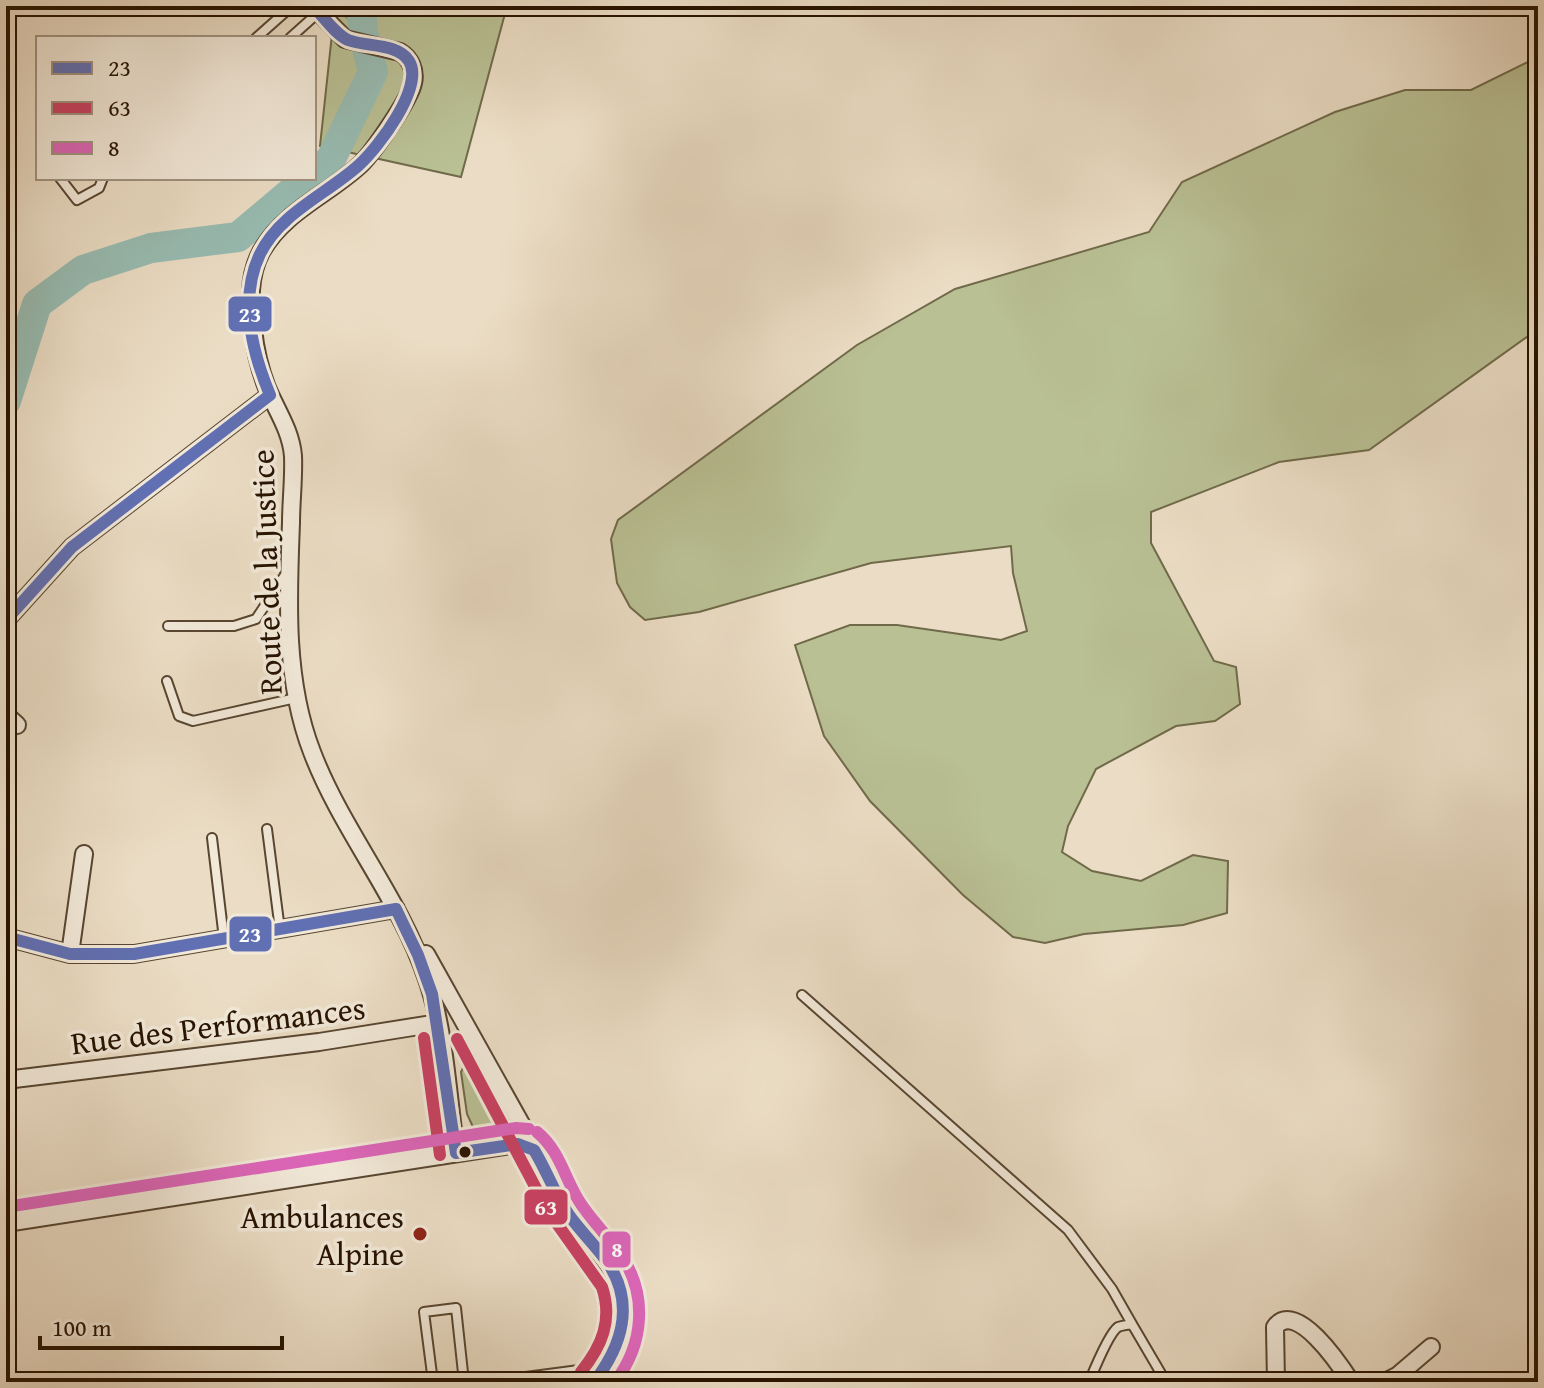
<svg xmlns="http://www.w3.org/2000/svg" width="1544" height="1388" viewBox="0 0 1544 1388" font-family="'Gentium Book Plus',serif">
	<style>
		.green { fill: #b9c094; stroke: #706a4a; stroke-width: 2 }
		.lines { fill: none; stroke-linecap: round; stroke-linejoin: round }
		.stream { stroke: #6b786b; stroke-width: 5 }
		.river { stroke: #98bcb2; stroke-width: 30 }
		.service-casing { stroke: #584631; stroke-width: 12 }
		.minor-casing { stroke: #584631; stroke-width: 20 }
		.service { stroke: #f2e9d9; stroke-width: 8 }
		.minor { stroke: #f2e9d9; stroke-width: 16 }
		.bus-1-casing { stroke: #f2e9d9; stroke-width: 18 }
		.bus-2-casing { stroke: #f2e9d9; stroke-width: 18 }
		.bus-3-casing { stroke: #f2e9d9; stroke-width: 18 }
		.bus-1 { stroke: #6170b3; stroke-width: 12 }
		.bus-2 { stroke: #c94163; stroke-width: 12 }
		.bus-3 { stroke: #dd66ba; stroke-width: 12 }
		.bus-dot { fill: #271300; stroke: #f2e9d9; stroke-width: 3 }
		.poi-dot { fill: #8f2418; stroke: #f2e9d9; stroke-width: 3 }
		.labels { text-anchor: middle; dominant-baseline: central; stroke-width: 7; stroke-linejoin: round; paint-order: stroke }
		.street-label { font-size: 32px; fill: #271300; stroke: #f2e9d9 }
		.poi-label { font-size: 32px; fill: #271300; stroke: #f2e9d9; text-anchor: end }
		.line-badge { stroke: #f2e9d9; stroke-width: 3 }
		.badge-label { font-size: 22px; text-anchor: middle; font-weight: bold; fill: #fff }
	</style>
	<rect width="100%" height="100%" fill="#ebddc5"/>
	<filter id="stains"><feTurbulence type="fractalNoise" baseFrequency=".0025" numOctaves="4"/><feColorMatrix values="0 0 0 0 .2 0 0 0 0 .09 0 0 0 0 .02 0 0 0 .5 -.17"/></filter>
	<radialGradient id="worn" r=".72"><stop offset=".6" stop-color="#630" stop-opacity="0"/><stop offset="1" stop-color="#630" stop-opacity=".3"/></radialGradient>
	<!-- green -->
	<path class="green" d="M 335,6 L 507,6 L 461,177 L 320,146 Z
		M 1538,57 L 1538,329 L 1369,450 L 1279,462 L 1151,512 L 1151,543 L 1214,661 L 1236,667 L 1240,704 L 1215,721 L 1176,726 L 1096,769 L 1068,826 L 1062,852 L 1092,871 L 1141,881 L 1193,855 L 1228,861 L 1227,913 L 1183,925 L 1084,934 L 1045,943 L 1013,937 L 963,895 L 870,801 L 824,736 L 795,645 L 850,625 L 897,625 L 1001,640 L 1027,631 L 1013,573 L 1011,546 L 871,563 L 699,612 L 645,620 L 630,607 L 617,583 L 611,539 L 618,520 L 857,345 L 955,289 L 1149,232 L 1182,182 L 1335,112 L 1405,90 L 1471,90 Z
		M 468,1067 L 477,1070 L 502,1121 C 497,1132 483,1129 473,1127 L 467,1114 L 461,1072 L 463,1068 Z"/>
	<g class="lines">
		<!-- stream -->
		<path class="stream" d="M 338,6 L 363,32"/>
		<!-- river -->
		<path class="river" d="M 314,173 L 331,159 L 373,72 L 363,32 L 361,6
			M 6,401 L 37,304 L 83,270 L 151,248 L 238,237 L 308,178"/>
		<defs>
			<path id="service" d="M 256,38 L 292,6
				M 290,38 L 319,12
				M 60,178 L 77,200 L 99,188 L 103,178
				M 168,626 L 234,626 L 256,619 L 285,575
				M 167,681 L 179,716 L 193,721 L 296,698
				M 267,829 L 280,930
				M 212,838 L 224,939
				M 802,995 L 1068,1230 L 1112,1289 L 1132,1324
				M 433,1382 L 424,1312 L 456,1308 L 464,1382
				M 519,1382 L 518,1378 L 579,1370
				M 1089,1382 C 1094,1370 1109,1333 1118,1327 C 1123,1325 1128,1325 1132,1324 L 1166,1382"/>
			<path id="minor" d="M 313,6 L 345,39 L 400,52 C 410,58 416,70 413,83 C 410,99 373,152 361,164 C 328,195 284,211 261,252 C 248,277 250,303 253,329 C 255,350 260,370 267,388 C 277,411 291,431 293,456 C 294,478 291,501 291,523 C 288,598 284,680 312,752 C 342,831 400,898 427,979 C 445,1030 448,1099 456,1153
				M 6,620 L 72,547 L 270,395
				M 6,715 L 17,725
				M 6,937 L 70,954 L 134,954 L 396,909
				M 70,954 L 84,854
				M 426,954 L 525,1131 C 527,1145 535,1149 542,1161 C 551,1180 558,1199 570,1216 C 581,1233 596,1248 608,1265 C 636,1304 624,1348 594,1382
				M 6,1080 L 319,1042 L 438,1023
				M 6,1223 L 465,1152 L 518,1144 L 527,1145
				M 1276,1382 L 1275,1327 C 1296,1299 1340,1365 1351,1382
				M 1385,1382 L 1397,1376 L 1431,1347"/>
		</defs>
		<!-- service casing -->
		<use href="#service" class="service-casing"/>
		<!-- minor casing -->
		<use href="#minor" class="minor-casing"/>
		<!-- service -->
		<use href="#service" class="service"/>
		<!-- minor -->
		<use href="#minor" class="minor"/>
		<defs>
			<path id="bus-1" d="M 6,620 L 72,547 L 270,395 C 252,352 239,298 260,254 C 280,213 327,194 359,165 C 378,148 425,86 409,61 C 398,43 366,47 348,40 C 335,34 323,16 313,6
				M 6,937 L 70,954 L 134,954 L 396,909 L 418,955 L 432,994 L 456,1153 L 518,1144 L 534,1150 C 547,1171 555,1195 569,1215 C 581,1232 596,1246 608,1263 C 635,1304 622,1346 594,1382"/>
			<path id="bus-2" d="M 424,1038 L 440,1155
				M 457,1039 L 548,1211 L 602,1287 C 613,1320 602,1346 581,1372"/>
			<path id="bus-3" d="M 537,1132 C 560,1151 564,1177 579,1201 C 591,1220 608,1236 621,1255 C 648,1295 644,1344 615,1382
				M 6,1207 L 516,1128 L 529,1129"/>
		</defs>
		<!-- bus-1 casing -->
		<use href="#bus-1" class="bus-1-casing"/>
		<!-- bus-2 casing -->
		<use href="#bus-2" class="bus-2-casing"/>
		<!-- bus-3 casing -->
		<use href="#bus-3" class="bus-3-casing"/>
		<!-- bus-1 -->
		<use href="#bus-1" class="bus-1"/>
		<!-- bus-2 -->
		<use href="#bus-2" class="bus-2"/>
		<!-- bus-3 -->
		<use href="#bus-3" class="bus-3"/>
	</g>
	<!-- markers -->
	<circle class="bus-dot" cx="465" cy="1152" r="7"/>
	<circle class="poi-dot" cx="420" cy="1234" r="8"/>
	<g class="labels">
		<!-- street labels -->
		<g class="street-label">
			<text transform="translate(266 572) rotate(-92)">Route de la Justice</text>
			<text transform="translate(218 1025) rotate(-7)">Rue des Performances</text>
		</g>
		<!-- poi labels -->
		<g class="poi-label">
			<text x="404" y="1216">Ambulances<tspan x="404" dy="37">Alpine</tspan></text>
		</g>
	</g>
	<g class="line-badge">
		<rect x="227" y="295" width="46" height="38" rx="8" fill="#6170b3"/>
		<rect x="228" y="915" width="45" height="38" rx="8" fill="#6170b3"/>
		<rect x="523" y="1188" width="46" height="38" rx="8" fill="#c94163"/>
		<rect x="601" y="1230" width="31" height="39" rx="8" fill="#dd66ba"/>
	</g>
	<g class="badge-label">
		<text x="250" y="322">23</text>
		<text x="250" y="942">23</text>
		<text x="546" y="1215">63</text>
		<text x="617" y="1257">8</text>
	</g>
	<!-- margin -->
	<rect width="1544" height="1388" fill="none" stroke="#ebddc5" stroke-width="32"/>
	<rect x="8" y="8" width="1528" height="1372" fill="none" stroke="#271300" stroke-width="4"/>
	<rect x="16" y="16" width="1512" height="1356" fill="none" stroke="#271300" stroke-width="2"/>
	<!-- legend -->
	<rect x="36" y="36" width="280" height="144" fill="#f2e9d9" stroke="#a19382" stroke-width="2"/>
	<rect x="52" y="62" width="40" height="12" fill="#6170b3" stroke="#a19382" stroke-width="2"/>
	<text x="108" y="76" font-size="24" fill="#271300">23</text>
	<rect x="52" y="102" width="40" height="12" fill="#c94163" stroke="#a19382" stroke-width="2"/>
	<text x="108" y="116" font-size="24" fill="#271300">63</text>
	<rect x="52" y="142" width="40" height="12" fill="#dd66ba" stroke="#a19382" stroke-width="2"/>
	<text x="108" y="156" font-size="24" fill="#271300">8</text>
	<!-- scale -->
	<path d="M40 1336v12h242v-12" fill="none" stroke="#271300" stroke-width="4"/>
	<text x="52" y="1336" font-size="24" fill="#271300" stroke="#f2e9d9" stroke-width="6" paint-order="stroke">100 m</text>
	<rect width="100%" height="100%" filter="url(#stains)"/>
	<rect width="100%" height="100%" fill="url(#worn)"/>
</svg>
